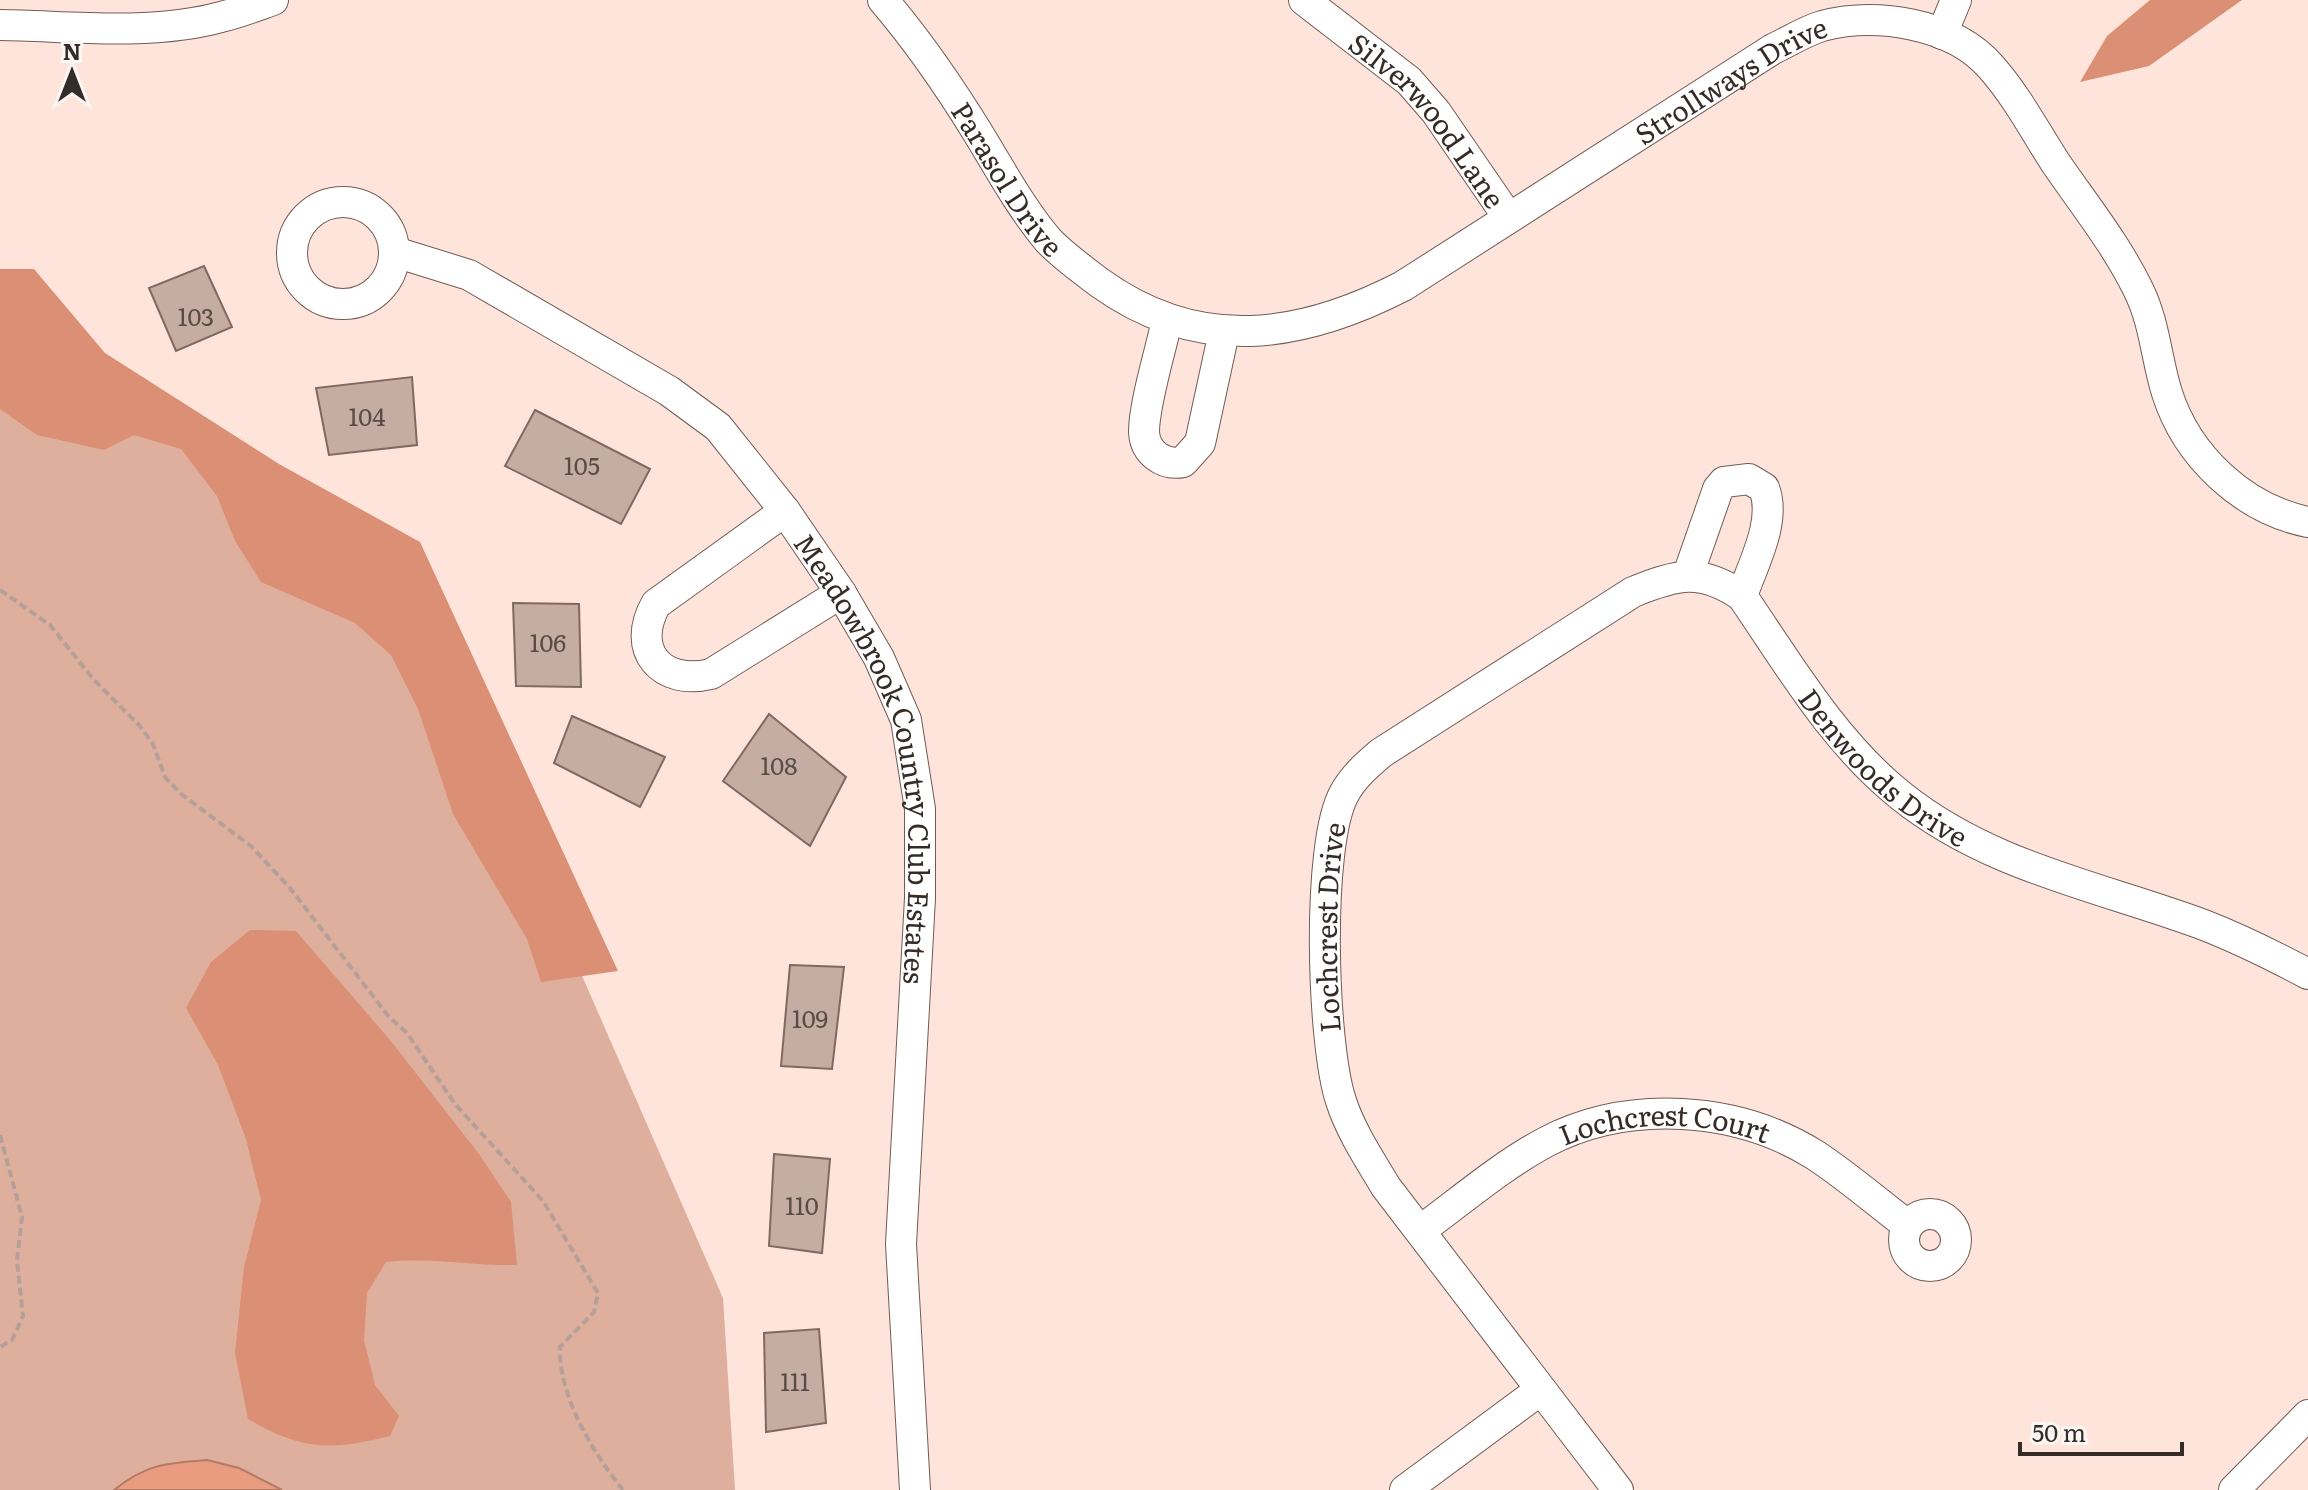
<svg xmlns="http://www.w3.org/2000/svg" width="2308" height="1490" viewBox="0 0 2308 1490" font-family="Literata,serif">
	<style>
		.green { fill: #deaf9d }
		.forest { fill: #db8f74 }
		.water { fill: #e99c80; stroke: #b37a66; stroke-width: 2 }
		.building { fill: #c6ada4; stroke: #806961; stroke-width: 2 }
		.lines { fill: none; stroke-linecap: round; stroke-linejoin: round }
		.minor-casing { stroke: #715c54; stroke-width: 32 }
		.path { stroke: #b4a099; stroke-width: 4; stroke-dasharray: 8 4; stroke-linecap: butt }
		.minor { stroke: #fff; stroke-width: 30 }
		.labels { text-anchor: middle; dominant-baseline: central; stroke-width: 7; stroke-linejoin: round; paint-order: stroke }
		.number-label { font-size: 24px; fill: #594c47 }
		.street-label { font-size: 28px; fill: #352c28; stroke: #fcf7f5 }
	</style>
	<rect width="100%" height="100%" fill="#fee4db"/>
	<!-- green -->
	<path class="green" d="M 0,357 L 394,546 L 723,1298 L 735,1490 L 0,1490 Z"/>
	<!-- forest -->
	<path class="forest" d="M 2150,0 L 2242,0 L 2149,66 L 2080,82 L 2107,36 Z
		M 0,269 L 34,269 L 105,353 L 279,464 L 420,542 L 618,971 L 541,982 L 527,939 L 453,814 L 418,709 L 391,655 L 355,623 L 261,582 L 235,541 L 217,496 L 181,449 L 134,435 L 104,450 L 37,435 L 0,409 Z
		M 250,930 L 296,931 L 390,1040 L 479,1154 L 511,1202 L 517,1265 C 473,1266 431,1257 386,1262 L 367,1293 L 364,1340 L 375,1385 L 399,1416 L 390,1436 C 331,1451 301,1450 248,1419 L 235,1353 L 244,1267 L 261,1200 L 246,1139 L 218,1065 L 186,1008 L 211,962 Z"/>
	<!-- water -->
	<path class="water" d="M 207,1460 L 239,1468 L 282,1490 L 114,1490 C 146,1464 166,1463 207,1460 Z"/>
	<!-- building -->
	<path class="building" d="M 204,266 L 232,327 L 176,351 L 149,288 Z
		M 412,377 L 417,445 L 329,455 L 316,388 Z
		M 535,410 L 650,469 L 621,524 L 505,466 Z
		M 513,603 L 579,604 L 581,687 L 516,686 Z
		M 769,714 L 846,777 L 810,846 L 723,781 Z
		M 572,716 L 665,757 L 640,807 L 554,763 Z
		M 790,965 L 844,967 L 832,1069 L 781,1066 Z
		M 774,1154 L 830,1159 L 822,1253 L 769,1246 Z
		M 819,1329 L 826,1423 L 766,1432 L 764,1333 Z"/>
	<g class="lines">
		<defs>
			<g id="minor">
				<path id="s1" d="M 883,0 C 919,42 949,86 978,133 C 1000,169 1021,208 1048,240 C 1063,256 1083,270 1100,283 C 1199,354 1300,339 1403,286 L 1773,49 C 1788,42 1805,31 1822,26 C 1876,12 1953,23 1991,67 C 2016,95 2035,131 2055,162 C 2083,203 2116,244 2138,289 C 2155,323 2156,358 2167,393 C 2187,456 2243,509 2308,522"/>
				<path id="s2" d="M 1304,0 L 1409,81 L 1436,112 L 1508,217"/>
				<path d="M 0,25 C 71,26 151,36 221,17 C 238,13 256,6 273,0"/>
				<path d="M 1942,34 L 1956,0"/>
				<circle cx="343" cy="253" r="51"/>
				<path id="s3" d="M 395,252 L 469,275 L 669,391 L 718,427 L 785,511 L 841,593 L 879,658 L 906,720 L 920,809 L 920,898 L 901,1244 L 915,1490"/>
				<path d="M 1167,320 C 1161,350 1144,403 1144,432 C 1145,453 1164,466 1183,462 L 1200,443 L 1224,332"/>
				<path d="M 785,511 L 656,604 C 630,650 661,686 711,674 L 841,593"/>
				<path d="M 1688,575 L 1718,489 L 1724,482 L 1749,479 L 1764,488 C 1777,521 1753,564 1742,596"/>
				<circle cx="1930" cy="1240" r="26"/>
				<path id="s4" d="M 1421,1230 C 1462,1200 1501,1166 1546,1142 C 1628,1099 1737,1106 1815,1155 C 1847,1176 1877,1202 1907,1225"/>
				<path d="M 1405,1490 L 1539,1391"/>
				<path id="s5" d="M 1618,1490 L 1386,1187 C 1370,1160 1351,1132 1341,1101 C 1322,1044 1316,845 1344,794 C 1353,777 1367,765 1381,753 L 1633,592 C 1677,574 1701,568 1742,596 C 1789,665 1834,742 1900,795 C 1989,867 2099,886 2204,925 C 2240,939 2274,956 2308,974"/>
				<path d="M 2234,1490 L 2308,1415"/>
			</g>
		</defs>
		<!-- minor casing -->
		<use href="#minor" class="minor-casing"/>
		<!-- path -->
		<path class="path" d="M 0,590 L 50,625 L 94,680 L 139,725 L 153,744 L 165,777 L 181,794 L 251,846 L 290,888 L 389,1017 L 407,1033 L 455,1104 L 543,1201 L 598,1293 L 594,1312 L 560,1347 C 558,1395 593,1453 623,1490
			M 0,1135 L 22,1217 L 17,1261 L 23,1316 L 12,1340 L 0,1347"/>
		<!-- minor -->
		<use href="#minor" class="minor"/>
	</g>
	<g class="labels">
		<!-- number labels -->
		<g class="number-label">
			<text x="196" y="315">103</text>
			<text x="367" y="415">104</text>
			<text x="582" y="464">105</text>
			<text x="548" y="641">106</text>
			<text x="779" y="764">108</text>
			<text x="810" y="1017">109</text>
			<text x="802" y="1204">110</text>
			<text x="795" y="1380">111</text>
		</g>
		<!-- street labels -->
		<g class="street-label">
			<text stroke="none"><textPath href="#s1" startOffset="1068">Strollways Drive</textPath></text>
			<text stroke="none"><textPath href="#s2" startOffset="174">Silverwood Lane</textPath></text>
			<text stroke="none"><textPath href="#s1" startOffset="218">Parasol Drive</textPath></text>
			<text stroke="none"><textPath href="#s3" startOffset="746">Meadowbrook Country Club Estates</textPath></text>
			<text stroke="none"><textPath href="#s5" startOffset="1484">Denwoods Drive</textPath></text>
			<text stroke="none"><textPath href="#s5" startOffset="654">Lochcrest Drive</textPath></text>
			<text stroke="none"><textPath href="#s4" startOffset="276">Lochcrest Court</textPath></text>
		</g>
	</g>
	<!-- north arrow -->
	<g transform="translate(72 72)" stroke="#fcf7f5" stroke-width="6" paint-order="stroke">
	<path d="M0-6L14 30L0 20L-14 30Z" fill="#352c28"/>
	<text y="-12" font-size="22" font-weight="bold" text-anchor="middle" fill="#352c28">N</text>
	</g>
	<!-- scale -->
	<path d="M2020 1442v12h162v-12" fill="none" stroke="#352c28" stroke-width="4"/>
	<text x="2032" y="1442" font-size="24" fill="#352c28" stroke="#fcf7f5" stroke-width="6" paint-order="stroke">50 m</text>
</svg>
